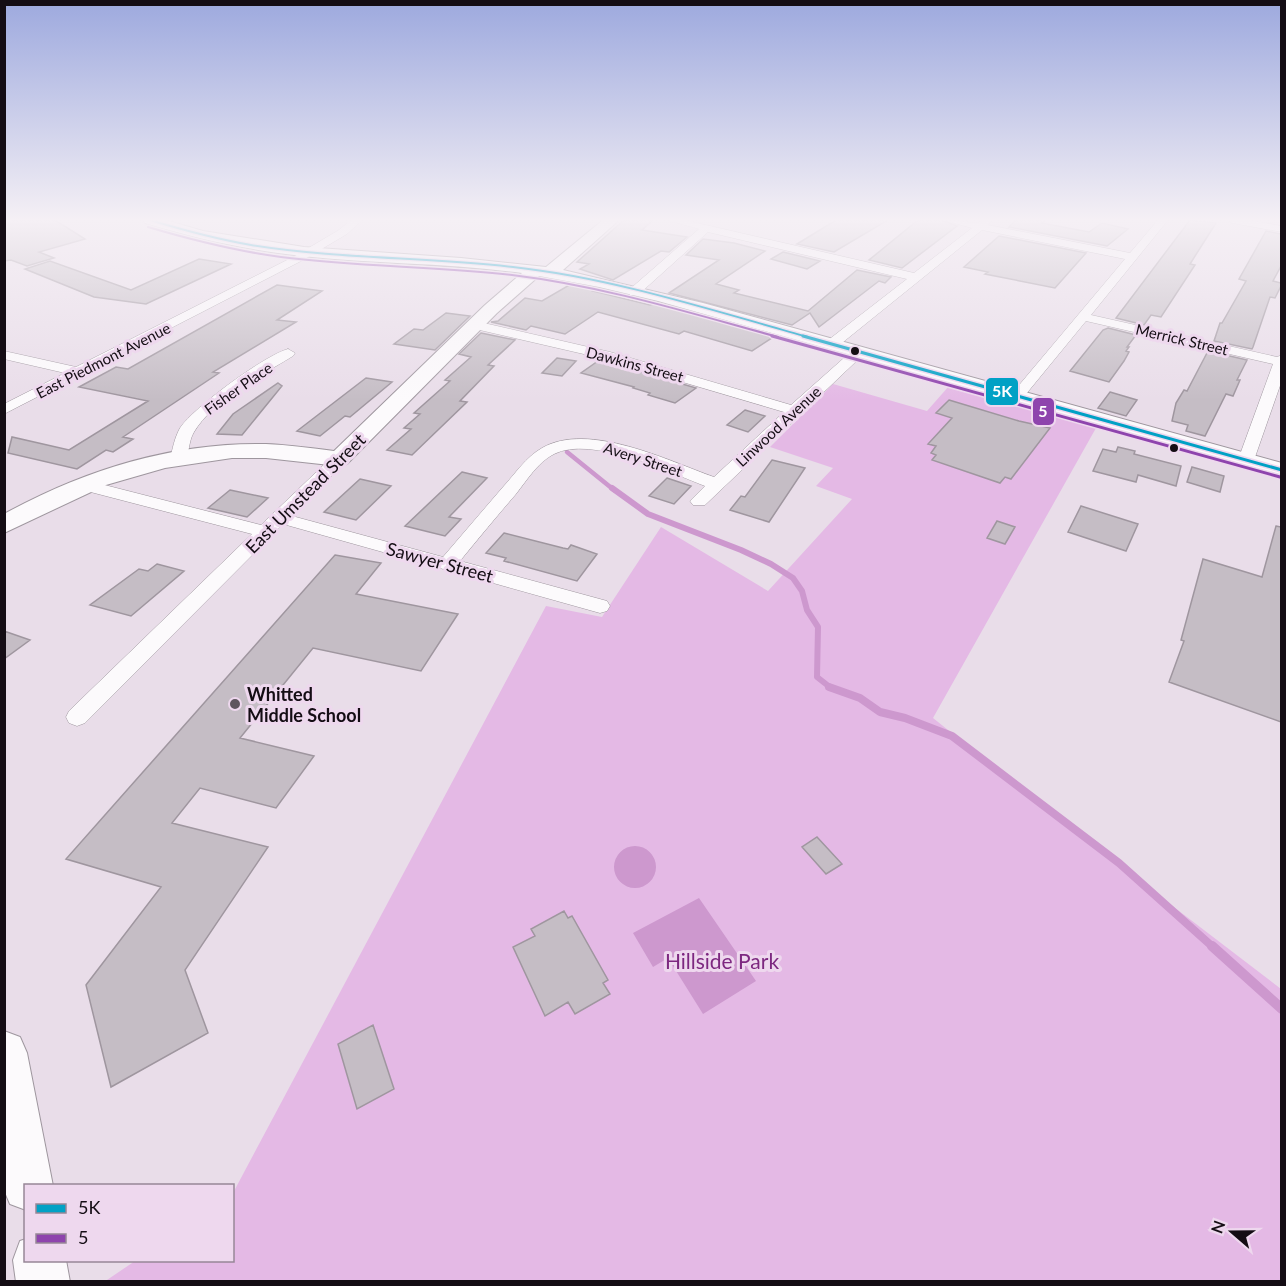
<svg xmlns="http://www.w3.org/2000/svg" width="1286" height="1286" viewBox="0 0 1286 1286" font-family="Lato,sans-serif">
	<style>
		.green { fill: #e4b9e5 }
		.water { fill: #cd98ce }
		.lines { fill: none; stroke-linecap: round; stroke-linejoin: round }
		.stream-far3 { stroke: #cd98ce; stroke-width: 4.5 }
		.stream-far2 { stroke: #cd98ce; stroke-width: 6 }
		.stream-far1 { stroke: #cd98ce; stroke-width: 8 }
		.stream { stroke: #cd98ce; stroke-width: 10 }
		.building { fill: #c5bdc5; stroke: #9f969f; stroke-width: 1.5 }
		.street-casing { stroke: #9e969e; stroke-width: 1 }
		.secondary-casing { stroke: #9e969e; stroke-width: 2 }
		.street { fill: #fcfafc; fill-rule: evenodd }
		.secondary { fill: #fcfafc; fill-rule: evenodd }
		.bus-1-far1-casing { stroke: #eed8ee; stroke-width: 4.5 }
		.bus-1-casing { stroke: #eed8ee; stroke-width: 6 }
		.bus-2-far1-casing { stroke: #eed8ee; stroke-width: 4.5 }
		.bus-2-casing { stroke: #eed8ee; stroke-width: 6 }
		.bus-1-far1 { stroke: #01a1c5; stroke-width: 2 }
		.bus-1 { stroke: #01a1c5; stroke-width: 3 }
		.bus-2-far1 { stroke: #8e44ad; stroke-width: 2 }
		.bus-2 { stroke: #8e44ad; stroke-width: 3 }
		.bus-dot { fill: #140d14; stroke: #eed8ee; stroke-width: 2 }
		.poi-dot { fill: #5f565f; stroke: #eed8ee; stroke-width: 2 }
		.labels { text-anchor: middle; dominant-baseline: central; stroke-width: 6; stroke-linejoin: round; paint-order: stroke }
		.far-street-label { font-size: 15px; fill: #140d14; stroke: #eed8ee }
		.street-label { font-size: 18px; fill: #140d14; stroke: #eed8ee }
		.poi-label { font-size: 18px; font-weight: bold; fill: #140d14; stroke: #eed8ee; text-anchor: start }
		.near-park-label { font-size: 21px; fill: #7d2880; stroke: #eed8ee }
		.line-badge { stroke: #eed8ee; stroke-width: 2 }
		.badge-label { font-size: 16px; text-anchor: middle; font-weight: bold; fill: #fff }
	</style>
	<rect width="100%" height="100%" fill="#e9dde9"/>
	<!-- green -->
	<path class="green" d="M 833,384 L 927,411 L 949,386 L 1096,428 L 933,718 L 1073,830 L 1281,989 L 1281,1281 L 104,1282 L 135,1261 L 232,1260 L 233,1193 L 546,606 L 602,617 L 661,527 L 768,591 L 852,499 L 816,486 L 833,468 L 770,447 Z"/>
	<!-- water -->
	<path class="water" d="M614 867a21 21 0 1 1 42 0a21 21 0 1 1-42 0Z
		M 699,898 L 756,981 L 703,1014 L 668,958 L 653,967 L 633,933 Z"/>
	<g class="lines">
		<!-- stream-far3 -->
		<path class="stream-far3" d="M 567,452 L 614,490"/>
		<!-- stream-far2 -->
		<path class="stream-far2" d="M 612,488 L 648,514 L 741,550 L 771,564 L 793,578 L 802,591 L 807,610 L 818,627 L 817,677 L 831,688"/>
		<!-- stream-far1 -->
		<path class="stream-far1" d="M 829,687 L 860,698 L 880,712 L 905,718 L 952,736 L 1119,863 L 1214,948"/>
		<!-- stream -->
		<path class="stream" d="M 1212,946 L 1282,1009"/>
	</g>
	<!-- building -->
	<path class="building" d="M 4,220 L 55,220 L 85,239 L 39,252 L 54,258 L 27,266 L 11,260 L 4,261 Z
		M 624,220 L 653,220 L 642,230 L 687,237 L 669,252 L 661,251 L 613,280 L 580,269 L 589,264 L 577,262 Z
		M 836,220 L 888,220 L 834,252 L 797,244 Z
		M 918,220 L 941,220 L 957,226 L 902,268 L 869,260 Z
		M 1016,220 L 1046,220 L 1042,223 L 1089,232 L 1102,223 L 1128,229 L 1107,246 L 1009,227 Z
		M 1190,220 L 1216,223 L 1190,264 L 1195,265 L 1161,317 L 1151,315 L 1144,325 L 1116,318 Z
		M 1266,231 L 1281,234 L 1281,266 L 1273,281 L 1281,283 L 1281,286 L 1275,298 L 1270,297 L 1253,347 L 1252,349 L 1214,341 L 1220,323 L 1222,323 L 1246,281 L 1239,279 Z
		M 999,236 L 1086,253 L 1055,288 L 985,274 L 988,272 L 964,267 Z
		M 703,239 L 734,243 L 765,251 L 716,284 L 739,290 L 734,293 L 808,311 L 857,270 L 891,277 L 885,283 L 879,281 L 819,327 L 810,313 L 792,325 L 669,293 L 719,260 L 686,255 Z
		M 783,252 L 820,261 L 807,269 L 771,259 Z
		M 199,259 L 231,264 L 146,304 L 94,297 L 25,269 L 50,261 L 131,290 Z
		M 571,284 L 597,289 L 593,291 L 650,305 L 657,303 L 775,336 L 752,351 L 684,331 L 679,334 L 598,312 L 565,334 L 531,326 L 526,330 L 491,322 L 498,321 L 525,298 L 542,301 Z
		M 277,285 L 322,291 L 277,320 L 296,322 L 213,372 L 219,373 L 123,437 L 133,439 L 113,452 L 106,450 L 77,469 L 8,453 L 12,437 L 69,450 L 148,401 L 79,387 L 116,367 L 128,369 Z
		M 446,313 L 470,316 L 435,350 L 394,344 L 414,329 L 423,330 Z
		M 1108,328 L 1136,335 L 1127,347 L 1129,347 L 1126,351 L 1129,352 L 1124,361 L 1109,382 L 1070,371 L 1103,330 Z
		M 481,333 L 515,340 L 488,365 L 494,366 L 460,401 L 467,402 L 412,455 L 387,450 L 411,429 L 404,428 L 420,414 L 414,413 L 450,381 L 445,380 L 471,357 L 459,354 Z
		M 1208,351 L 1247,360 L 1237,380 L 1240,380 L 1233,396 L 1226,394 L 1205,436 L 1186,431 L 1188,425 L 1172,421 L 1176,403 L 1184,390 L 1187,391 Z
		M 557,358 L 576,361 L 562,376 L 542,373 Z
		M 598,361 L 608,362 L 696,388 L 675,403 L 648,395 L 650,393 L 633,388 L 634,387 L 581,373 Z
		M 366,378 L 392,382 L 350,417 L 345,416 L 320,436 L 297,431 Z
		M 278,383 L 282,386 L 242,435 L 217,434 L 233,414 Z
		M 1110,392 L 1137,400 L 1126,416 L 1098,408 Z
		M 949,400 L 1019,421 L 1050,428 L 1011,479 L 1005,477 L 1000,483 L 932,460 L 936,455 L 931,453 L 936,446 L 928,444 L 952,418 L 936,413 Z
		M 745,410 L 765,416 L 748,432 L 727,425 Z
		M 1118,447 L 1135,451 L 1134,454 L 1181,466 L 1176,486 L 1138,475 L 1136,482 L 1093,471 L 1103,449 L 1116,452 Z
		M 772,460 L 805,468 L 769,522 L 730,510 L 741,496 L 745,497 Z
		M 1192,467 L 1224,476 L 1220,492 L 1187,482 Z
		M 462,472 L 487,478 L 449,517 L 461,519 L 445,536 L 405,526 Z
		M 667,478 L 691,486 L 674,504 L 649,496 Z
		M 360,479 L 391,486 L 356,520 L 324,512 Z
		M 230,490 L 268,498 L 247,517 L 208,508 Z
		M 1081,506 L 1138,524 L 1126,551 L 1068,532 Z
		M 997,521 L 1015,527 L 1005,544 L 987,538 Z
		M 1276,526 L 1281,527 L 1281,722 L 1169,682 L 1184,641 L 1181,640 L 1203,559 L 1262,577 Z
		M 504,533 L 563,548 L 568,549 L 571,545 L 597,554 L 577,581 L 504,561 L 506,558 L 486,553 Z
		M 335,555 L 381,563 L 356,594 L 458,614 L 421,671 L 313,648 L 240,738 L 314,756 L 276,808 L 200,788 L 172,823 L 268,847 L 185,970 L 208,1033 L 111,1087 L 86,985 L 161,887 L 66,859 Z
		M 157,564 L 184,571 L 131,616 L 90,605 L 139,569 L 148,571 Z
		M 4,631 L 30,640 L 4,659 Z
		M 817,837 L 842,864 L 826,874 L 802,847 Z
		M 564,911 L 568,918 L 572,916 L 608,980 L 603,983 L 610,994 L 575,1014 L 568,1002 L 545,1016 L 513,947 L 535,936 L 531,929 Z
		M 373,1025 L 394,1089 L 357,1109 L 338,1044 Z"/>
	<g class="lines">
		<defs>
			<path id="street" d="M 351,220 L 362,220 L 347,234 L 303,260 L 4,414 L 4,404 L 65,373 L 4,359 L 4,351 L 76,367 L 295,256 L 339,230 Z
				M 667,220 L 684,220 L 914,273 L 972,228 L 943,220 L 978,223 L 982,220 L 993,220 L 988,225 L 1130,253 L 1158,220 L 1168,220 L 1091,315 L 1277,357 L 1282,355 L 1282,380 L 1254,460 L 1246,465 L 1240,463 L 1238,460 L 1273,364 L 1086,321 L 1022,399 L 1017,400 L 1010,396 L 1125,259 L 982,230 L 837,347 L 827,347 L 825,344 L 827,341 L 907,279 L 708,232 L 638,295 L 630,295 L 630,289 L 699,229 Z
				M 1227,220 L 1248,220 L 1282,226 L 1282,232 L 1232,223 Z
				M 475,321 L 610,352 L 791,405 L 854,349 L 864,349 L 866,352 L 705,505 L 693,505 L 690,501 L 705,486 C 669,472 591,435 554,454 C 538,462 527,480 516,494 C 497,516 478,539 460,561 L 607,601 L 610,606 L 607,611 L 600,613 L 283,524 L 85,723 L 77,726 L 69,723 L 66,717 L 69,711 L 252,534 L 79,489 L 77,485 L 79,481 L 85,480 L 261,525 L 333,456 L 339,454 L 347,459 L 345,462 L 292,516 L 443,557 C 463,534 483,510 503,487 C 515,474 526,457 542,448 C 588,421 669,461 714,477 L 784,412 L 601,358 L 471,328 L 469,325 Z
				M 288,349 L 295,353 L 293,356 C 262,375 213,400 194,432 C 188,442 190,453 184,462 L 172,462 L 170,459 C 173,448 174,439 180,428 C 193,408 265,355 288,349 Z"/>
			<path id="secondary" d="M 143,220 L 165,220 L 203,231 L 304,247 L 461,258 L 546,267 L 603,220 L 619,220 L 563,270 L 703,303 L 1282,463 L 1282,477 L 658,301 L 599,287 L 539,276 L 497,313 L 347,464 L 339,466 L 266,458 L 232,458 L 165,468 L 106,485 L 4,533 L 4,514 C 84,470 174,442 266,444 C 288,445 311,448 334,451 L 485,305 L 522,273 C 450,263 375,264 302,256 C 248,250 197,239 145,223 Z
				M 4,1031 L 20,1037 L 27,1053 L 53,1186 L 26,1186 L 26,1210 L 10,1204 L 4,1190 Z
				M 26,1239 L 26,1260 L 66,1260 L 70,1282 L 16,1282 L 13,1260 L 20,1241 Z"/>
		</defs>
		<!-- street casing -->
		<use href="#street" class="street-casing"/>
		<!-- secondary casing -->
		<use href="#secondary" class="secondary-casing"/>
		<!-- street -->
		<use href="#street" class="street"/>
		<!-- secondary -->
		<use href="#secondary" class="secondary"/>
		<defs>
			<path id="bus-1-far1" d="M 150,220 C 183,230 217,239 251,245 C 338,259 426,257 513,267 C 613,278 711,310 808,337"/>
			<path id="bus-1" d="M 803,336 L 1282,470"/>
			<path id="bus-2-far1" d="M 148,227 C 192,240 236,251 281,257 C 358,267 435,266 512,275 C 603,286 690,313 778,337"/>
			<path id="bus-2" d="M 772,336 L 1280,477"/>
		</defs>
		<!-- bus-1-far1 casing -->
		<use href="#bus-1-far1" class="bus-1-far1-casing"/>
		<!-- bus-1 casing -->
		<use href="#bus-1" class="bus-1-casing"/>
		<!-- bus-2-far1 casing -->
		<use href="#bus-2-far1" class="bus-2-far1-casing"/>
		<!-- bus-2 casing -->
		<use href="#bus-2" class="bus-2-casing"/>
		<!-- bus-1-far1 -->
		<use href="#bus-1-far1" class="bus-1-far1"/>
		<!-- bus-1 -->
		<use href="#bus-1" class="bus-1"/>
		<!-- bus-2-far1 -->
		<use href="#bus-2-far1" class="bus-2-far1"/>
		<!-- bus-2 -->
		<use href="#bus-2" class="bus-2"/>
	</g>
	<!-- sky -->
	<linearGradient id="sky" x2="0" y2="1"><stop stop-color="#9da9de"/><stop offset="0.55" stop-color="#f5f0f5"/><stop offset="1" stop-color="#f5f0f5" stop-opacity="0"/></linearGradient>
	<rect width="1286" height="400" fill="url(#sky)"/>
	<!-- markers -->
	<g class="bus-dot">
		<circle cx="855" cy="351" r="5"/>
		<circle cx="1174" cy="448" r="5"/>
	</g>
	<circle class="poi-dot" cx="235" cy="704" r="6"/>
	<g class="labels">
		<!-- far-street labels -->
		<g class="far-street-label">
			<text transform="translate(1182 339) rotate(13)">Merrick Street</text>
			<text transform="translate(103 360) rotate(-27)">East Piedmont Avenue</text>
			<text transform="translate(635 364) rotate(15)">Dawkins Street</text>
			<text transform="translate(238 388) rotate(-35)">Fisher Place</text>
			<text transform="translate(778 426) rotate(-43)">Linwood Avenue</text>
			<text transform="translate(643 459) rotate(18)">Avery Street</text>
		</g>
		<!-- street labels -->
		<g class="street-label">
			<text transform="translate(305 493) rotate(-45)">East Umstead Street</text>
			<text transform="translate(440 562) rotate(15)">Sawyer Street</text>
		</g>
		<!-- poi labels -->
		<g class="poi-label">
			<text x="247" y="694">Whitted<tspan x="247" dy="21">Middle School</tspan></text>
		</g>
		<!-- near-park labels -->
		<g class="near-park-label">
			<text x="722" y="960">Hillside Park</text>
		</g>
	</g>
	<g class="line-badge">
		<rect x="985" y="377" width="34" height="29" rx="6" fill="#01a1c5"/>
		<rect x="1032" y="397" width="23" height="29" rx="6" fill="#8e44ad"/>
	</g>
	<g class="badge-label">
		<text x="1002" y="397">5K</text>
		<text x="1043" y="417">5</text>
	</g>
	<!-- border -->
	<rect width="1286" height="1286" fill="none" stroke="#140d14" stroke-width="12"/>
	<!-- legend -->
	<rect x="24" y="1184" width="210" height="78" fill="#eed8ee" stroke="#978797" stroke-width="1.5"/>
	<rect x="36" y="1204" width="30" height="9" fill="#01a1c5" stroke="#978797" stroke-width="1.5"/>
	<text x="78" y="1214" font-size="18" fill="#140d14">5K</text>
	<rect x="36" y="1234" width="30" height="9" fill="#8e44ad" stroke="#978797" stroke-width="1.5"/>
	<text x="78" y="1244" font-size="18" fill="#140d14">5</text>
	<!-- north arrow -->
	<g transform="translate(1232 1232) rotate(290)" stroke="#eed8ee" stroke-width="4.5" paint-order="stroke">
	<path d="M0-4.5L10 22L0 15L-10 22Z" fill="#140d14"/>
	<text y="-9" font-size="16" font-weight="bold" text-anchor="middle" fill="#140d14">N</text>
	</g>
</svg>
